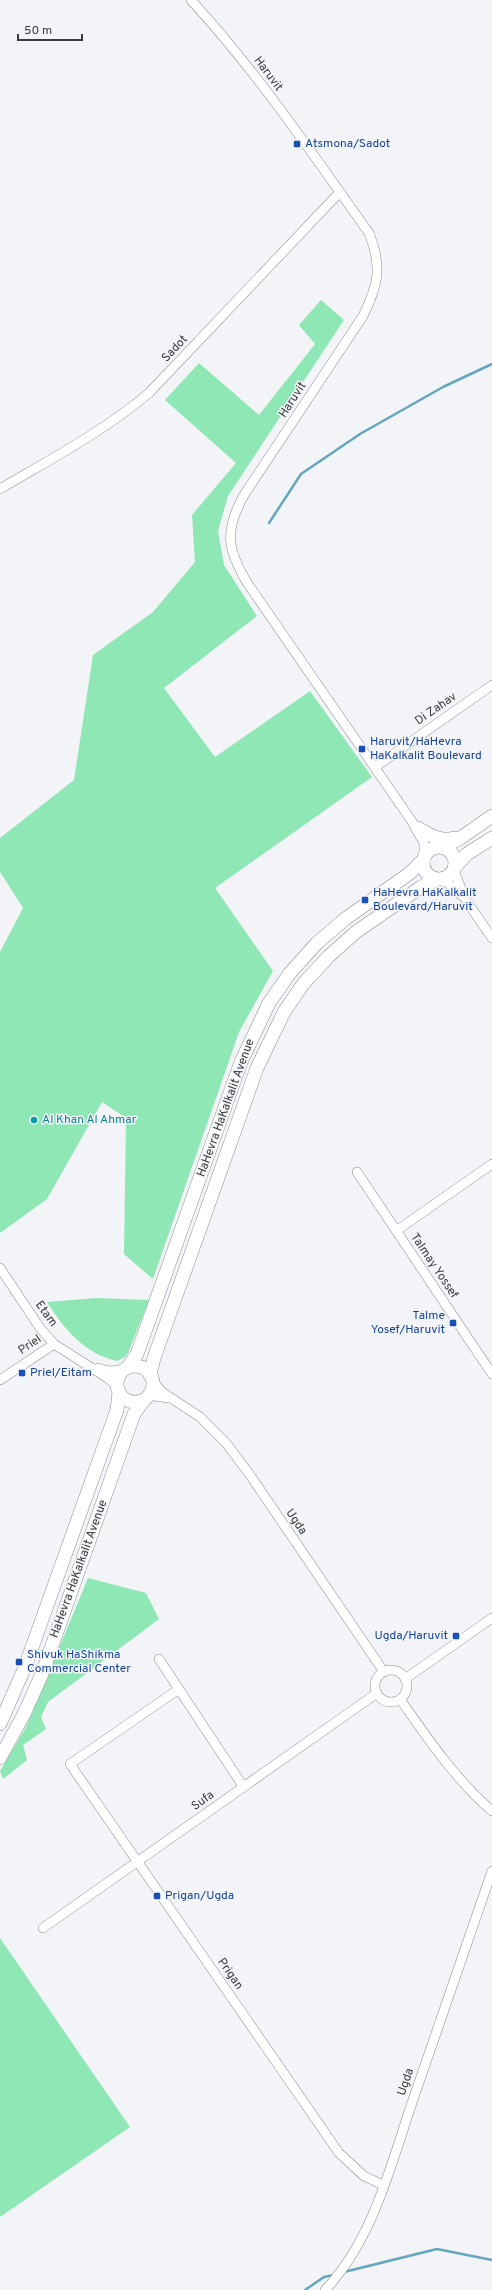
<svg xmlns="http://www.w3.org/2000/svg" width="492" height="2290" viewBox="0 0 492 2290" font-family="Overpass,sans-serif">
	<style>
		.green { fill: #8ee7b5 }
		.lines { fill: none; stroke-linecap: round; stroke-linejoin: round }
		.stream { stroke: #64a6bf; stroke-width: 2.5 }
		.minor-casing { stroke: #8a8c8e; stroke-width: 10 }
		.secondary-casing { stroke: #8a8c8e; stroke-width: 14 }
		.minor { stroke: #fff; stroke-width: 9 }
		.secondary { stroke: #fff; stroke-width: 13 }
		.transit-dot { fill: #1a4fb4; stroke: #f2f4f7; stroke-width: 1.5 }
		.culture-dot { fill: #0f9aa8; stroke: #f2f4f7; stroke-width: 1.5 }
		.labels { text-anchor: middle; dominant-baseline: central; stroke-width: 3; stroke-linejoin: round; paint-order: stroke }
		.street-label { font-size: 12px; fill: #393a3b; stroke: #f2f4f7 }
		.transit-label { font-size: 12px; fill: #164399; stroke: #f2f4f7; text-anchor: start }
		.culture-label { font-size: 12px; fill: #0d838f; stroke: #f2f4f7; text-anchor: start }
	</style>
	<rect width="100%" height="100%" fill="#f2f4f7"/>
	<!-- green -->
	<path class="green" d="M 321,300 L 344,320 L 228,496 L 218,531 L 224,565 L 257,616 L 164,688 L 215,757 L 310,691 L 372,777 L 215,888 L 273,971 L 239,1032 L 153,1279 L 124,1254 L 126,1118 L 102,1102 L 47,1199 L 0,1233 L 0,952 L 23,908 L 0,872 L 0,838 L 74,780 L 93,655 L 153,612 L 195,562 L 192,515 L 236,463 L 165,400 L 199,363 L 259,415 L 315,344 L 299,325 Z
		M 97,1298 L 149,1300 L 128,1353 L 125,1357 L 117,1361 C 85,1354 64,1329 47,1302 Z
		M 88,1578 L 146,1593 L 159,1619 L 48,1702 L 41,1717 L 46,1729 L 23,1745 L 27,1760 L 3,1779 L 0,1771 L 26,1727 Z
		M 0,1938 L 130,2127 L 0,2217 Z"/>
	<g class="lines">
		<!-- stream -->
		<path class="stream" d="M 269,523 L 301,474 L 360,434 L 443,387 L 492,364
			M 344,2272 L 437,2249 L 492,2260
			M 305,2290 L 324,2277 L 334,2275"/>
		<defs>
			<path id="minor" d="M 191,0 C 257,72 312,153 369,233 C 382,266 379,284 363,316 L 244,495 C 224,531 227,550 248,584 L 411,820 L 424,843 L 424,857
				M 0,489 C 51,459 104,431 149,393 L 340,192
				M 375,767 L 492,685
				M 454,870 L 465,899 L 492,938
				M 439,880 L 448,883 L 461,895
				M 357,1172 L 492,1374
				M 396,1231 L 492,1164
				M 0,1268 L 40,1328 L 54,1344 L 109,1379 L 117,1386
				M 98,1368 L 109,1371 L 123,1370
				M 0,1380 L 54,1344
				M 153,1381 L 162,1392 L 200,1417 L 226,1443 L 250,1475 L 384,1672
				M 149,1395 L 168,1398
				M 159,1659 L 243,1786
				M375 1686a16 16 0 1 1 32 0a16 16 0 1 1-32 0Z
				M 405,1679 L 492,1618
				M 179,1689 L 70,1764 L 339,2153 L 364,2176 L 383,2185
				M 400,1699 C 428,1739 455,1779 492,1811
				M 43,1928 L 377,1693
				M 325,2290 C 374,2239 391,2163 414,2097 C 440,2022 466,1946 492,1871"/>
			<path id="secondary" d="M 418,828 C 429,835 441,842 454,838
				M423 863a16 16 0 1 1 32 0a16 16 0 1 1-32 0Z
				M 442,847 L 459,839 L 492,816
				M 455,867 L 467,854 L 492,838
				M117 1384a18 18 0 1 1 36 0a18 18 0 1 1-36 0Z
				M 128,1367 L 137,1354 L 241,1062 L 269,1003 L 290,973 L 317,943 L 345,919 L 410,873 L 423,860
				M 150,1375 L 154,1358 L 257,1068 L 284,1012 L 303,984 L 329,956 L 356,932 L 421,887 L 436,880
				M 0,1724 L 25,1667 L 117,1410 L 119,1393
				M 0,1758 L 24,1714 L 42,1674 L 134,1414 L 144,1400"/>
		</defs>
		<!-- minor casing -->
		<use href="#minor" class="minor-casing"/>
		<!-- secondary casing -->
		<use href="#secondary" class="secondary-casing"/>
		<!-- minor -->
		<use href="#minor" class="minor"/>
		<!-- secondary -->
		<use href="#secondary" class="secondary"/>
	</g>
	<!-- markers -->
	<g class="transit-dot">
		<rect x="293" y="140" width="8" height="8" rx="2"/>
		<rect x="358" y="745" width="8" height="8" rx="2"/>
		<rect x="361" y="896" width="8" height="8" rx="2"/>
		<rect x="449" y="1319" width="8" height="8" rx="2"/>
		<rect x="18" y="1369" width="8" height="8" rx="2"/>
		<rect x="452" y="1632" width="8" height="8" rx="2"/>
		<rect x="15" y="1658" width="8" height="8" rx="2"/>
		<rect x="153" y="1892" width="8" height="8" rx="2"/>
	</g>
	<circle class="culture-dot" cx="34" cy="1120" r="4"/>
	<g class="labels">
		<!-- street labels -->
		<g class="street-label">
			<text transform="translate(268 74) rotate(53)">Haruvit</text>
			<text transform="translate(175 349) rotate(-47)">Sadot</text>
			<text transform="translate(293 400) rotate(-57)">Haruvit</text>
			<text transform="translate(436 709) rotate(-35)">Di Zahav</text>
			<text transform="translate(226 1108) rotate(-70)">HaHevra HaKalkalit Avenue</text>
			<text transform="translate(434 1266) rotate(56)">Talmay Yossef</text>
			<text transform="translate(46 1314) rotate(54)">Etam</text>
			<text transform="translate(30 1345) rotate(-34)">Priel</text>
			<text transform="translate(296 1522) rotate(56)">Ugda</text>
			<text transform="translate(79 1569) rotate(-70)">HaHevra HaKalkalit Avenue</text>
			<text transform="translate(203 1801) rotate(-36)">Sufa</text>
			<text transform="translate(230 1974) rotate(55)">Prigan</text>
			<text transform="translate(406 2082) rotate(-71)">Ugda</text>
		</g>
		<!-- transit labels -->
		<g class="transit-label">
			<text x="305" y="144">Atsmona/Sadot</text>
			<text x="370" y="742">Haruvit/HaHevra<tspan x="370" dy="14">HaKalkalit Boulevard</tspan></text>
			<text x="373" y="893">HaHevra HaKalkalit<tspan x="373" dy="14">Boulevard/Haruvit</tspan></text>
			<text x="445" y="1316" text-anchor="end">Talme<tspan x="445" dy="14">Yosef/Haruvit</tspan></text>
			<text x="30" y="1373">Priel/Eitam</text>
			<text x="448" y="1636" text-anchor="end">Ugda/Haruvit</text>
			<text x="27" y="1655">Shivuk HaShikma<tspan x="27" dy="14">Commercial Center</tspan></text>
			<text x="165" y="1896">Prigan/Ugda</text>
		</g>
		<!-- culture labels -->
		<g class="culture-label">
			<text x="42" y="1120">Al Khan Al Ahmar</text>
		</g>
	</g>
	<!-- scale -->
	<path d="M18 34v6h64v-6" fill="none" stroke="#393a3b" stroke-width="2"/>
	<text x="24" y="34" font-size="12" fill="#393a3b" stroke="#f2f4f7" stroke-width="3" paint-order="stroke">50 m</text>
</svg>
